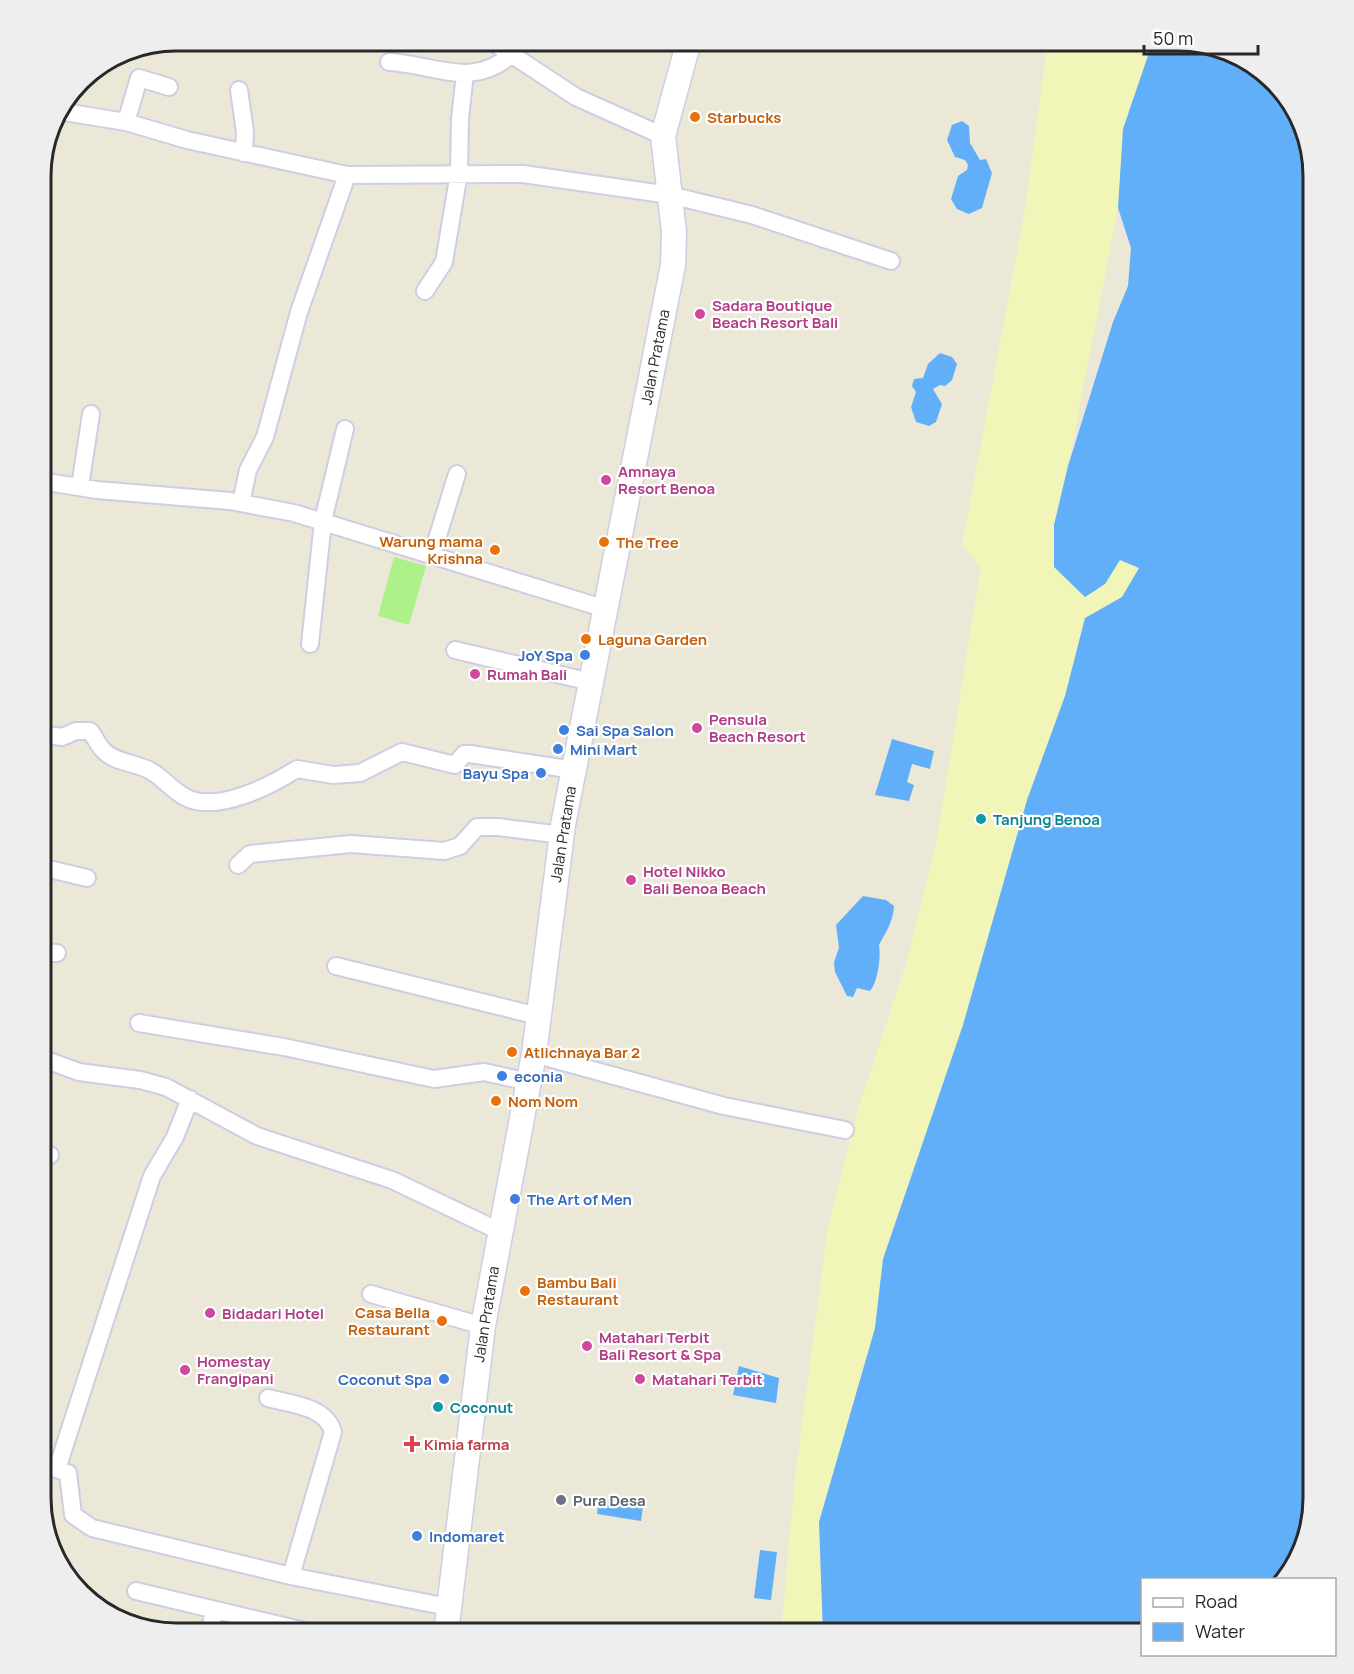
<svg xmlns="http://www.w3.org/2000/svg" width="1354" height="1674" viewBox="0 0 1354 1674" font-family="Manrope,sans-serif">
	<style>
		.sand { fill: #f1f5b8 }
		.pitch { fill: #adf18a }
		.water { fill: #61aef9 }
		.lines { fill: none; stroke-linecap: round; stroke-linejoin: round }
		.street-casing { stroke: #cecde3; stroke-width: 20 }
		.secondary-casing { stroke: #cecde3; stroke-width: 27 }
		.street { stroke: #fff; stroke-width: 16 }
		.secondary { stroke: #fff; stroke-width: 24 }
		.food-dot { fill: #e8710a; stroke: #fff; stroke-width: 2 }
		.hotel-dot { fill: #d1479c; stroke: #fff; stroke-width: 2 }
		.shop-dot { fill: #3f7fe0; stroke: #fff; stroke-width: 2 }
		.culture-dot { fill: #0f9aa8; stroke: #fff; stroke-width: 2 }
		.health-dot { fill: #e0444e; stroke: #fff; stroke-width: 2 }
		.worship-dot { fill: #6b7280; stroke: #fff; stroke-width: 2 }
		.labels { text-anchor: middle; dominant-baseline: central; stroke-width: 4.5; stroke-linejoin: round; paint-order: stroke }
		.food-label { font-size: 15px; font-weight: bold; fill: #c56008; stroke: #fff; text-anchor: start }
		.hotel-label { font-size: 15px; font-weight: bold; fill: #b23c85; stroke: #fff; text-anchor: start }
		.street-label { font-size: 15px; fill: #282828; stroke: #fff }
		.shop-label { font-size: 15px; font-weight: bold; fill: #366cbe; stroke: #fff; text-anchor: start }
		.culture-label { font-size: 15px; font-weight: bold; fill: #0d838f; stroke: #fff; text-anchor: start }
		.health-label { font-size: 15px; font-weight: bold; fill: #be3a42; stroke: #fff; text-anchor: start }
		.worship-label { font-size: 15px; font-weight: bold; fill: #5b616d; stroke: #fff; text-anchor: start }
		.rim { fill: none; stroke: #282828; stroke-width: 3 }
	</style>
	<rect width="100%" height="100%" fill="#ece8d8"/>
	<!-- sand -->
	<path class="sand" d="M 1048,41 L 1153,41 L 1123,129 L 1118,208 L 1068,466 L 1054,525 L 1054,567 L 1105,584 L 1120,560 L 1139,568 L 1122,597 L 1085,618 L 1065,696 L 1027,800 L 963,1025 L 883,1259 L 875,1328 L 819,1522 L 823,1633 L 781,1633 L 795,1477 L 828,1226 L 857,1112 L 907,961 L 937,838 L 981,567 L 962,545 L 1024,215 Z"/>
	<!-- pitch -->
	<path class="pitch" d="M 394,557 L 426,566 L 409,625 L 378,616 Z"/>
	<!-- water -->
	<path class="water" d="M 1153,41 L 1186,41 L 1245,59 L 1290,101 L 1313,176 L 1313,1498 L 1295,1565 L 1282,1579 L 1142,1580 L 1142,1633 L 823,1633 L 819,1522 L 875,1328 L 883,1259 L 963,1025 L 1027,800 L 1065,696 L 1085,618 L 1122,597 L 1139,568 L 1120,560 L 1105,584 L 1085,597 L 1054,567 L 1054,525 L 1068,466 L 1113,322 L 1128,286 L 1131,248 L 1118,208 L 1123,129 Z
		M 962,121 L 969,126 L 970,143 L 980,160 L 986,159 L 992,173 L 982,208 L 969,214 L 957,209 L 951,199 L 958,176 L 967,170 L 968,165 L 965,160 L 955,157 L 947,140 L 952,125 Z
		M 940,353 L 952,357 L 957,364 L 952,380 L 945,386 L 940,385 L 933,389 L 942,404 L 936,422 L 929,426 L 916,422 L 911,407 L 916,392 L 912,386 L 914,379 L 923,378 L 928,364 Z
		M 892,739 L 934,751 L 930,769 L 912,764 L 907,782 L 914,785 L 909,801 L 875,795 Z
		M 863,896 L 886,900 L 894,906 C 893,923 886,931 879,945 C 881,957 878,982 870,991 L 857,988 L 853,997 L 847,996 L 835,972 L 834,962 L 839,948 L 836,925 Z
		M 739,1366 L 779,1378 L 776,1403 L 733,1395 Z
		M 599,1498 L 643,1506 L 641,1521 L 597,1514 Z
		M 760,1550 L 777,1552 L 771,1600 L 754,1598 Z"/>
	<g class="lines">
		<defs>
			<path id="street" d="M 491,41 L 576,97 L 663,136
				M 389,62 C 434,64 472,90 512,54
				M 239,90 L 245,132 L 244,153
				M 58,111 L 126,122 L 187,140 L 347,175 L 523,174 L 670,195 L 752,215 L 891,261
				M 126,122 L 139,78 L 169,87
				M 425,291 L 444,262 L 459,173 L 460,119 L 465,73
				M 41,481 L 97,490 L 230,501 L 294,513 L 606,609
				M 80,487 L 91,414
				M 241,503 L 248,470 L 265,437 L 299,312 L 347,175
				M 432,555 L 457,474
				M 310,644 L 323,521 L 345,429
				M 455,650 L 591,682
				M 41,734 L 62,737 L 76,731 L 90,731 C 95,737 98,745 103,750 C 113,762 136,763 149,770 C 160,775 173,791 185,797 C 216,814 270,786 297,769 L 333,775 L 360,773 L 402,752 L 455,765 L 464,754 L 470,754 L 574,770
				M 238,865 L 250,854 L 351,844 L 444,851 L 460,846 L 477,827 L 498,827 L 562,835
				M 41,867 L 87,878
				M 41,966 L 45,952 L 57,953
				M 336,966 L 538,1016
				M 139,1023 L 284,1047 L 434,1079 L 484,1072 L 529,1082
				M 534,1054 L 724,1106 L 845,1130
				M 41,1058 L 79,1072 L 140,1080 L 166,1087 L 257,1136 L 392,1180 L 499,1231
				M 41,1152 L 50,1155
				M 371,1294 L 483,1326
				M 268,1398 C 290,1404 326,1406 333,1432 L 291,1576
				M 41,1464 L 68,1473 L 73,1515 L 92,1528 L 291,1576 L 448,1607
				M 57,1469 L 152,1176 L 175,1137 L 190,1099
				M 136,1591 L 313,1633
				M 208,1633 L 215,1610"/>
			<path id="secondary" d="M 446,1633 L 483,1326 L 534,1054 L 563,825 L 673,265 L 674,232 L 663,136 L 689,41"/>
		</defs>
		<!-- street casing -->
		<use href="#street" class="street-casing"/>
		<!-- secondary casing -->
		<use href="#secondary" class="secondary-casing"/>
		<!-- street -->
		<use href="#street" class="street"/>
		<!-- secondary -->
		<use href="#secondary" class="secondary"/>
	</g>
	<!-- markers -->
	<g class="food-dot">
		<circle cx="695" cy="117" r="6"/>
		<circle cx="604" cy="542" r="6"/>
		<circle cx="495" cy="550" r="6"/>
		<circle cx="586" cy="639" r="6"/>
		<circle cx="512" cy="1052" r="6"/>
		<circle cx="496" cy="1101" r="6"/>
		<circle cx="525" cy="1291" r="6"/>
		<circle cx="442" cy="1321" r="6"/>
	</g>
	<g class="hotel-dot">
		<circle cx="700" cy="314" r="6"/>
		<circle cx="606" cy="480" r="6"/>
		<circle cx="475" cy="674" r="6"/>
		<circle cx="697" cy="728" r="6"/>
		<circle cx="631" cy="880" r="6"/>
		<circle cx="210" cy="1313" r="6"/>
		<circle cx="587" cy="1346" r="6"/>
		<circle cx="185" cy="1370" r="6"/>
		<circle cx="640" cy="1379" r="6"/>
	</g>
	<g class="shop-dot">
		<circle cx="585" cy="655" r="6"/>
		<circle cx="564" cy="730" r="6"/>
		<circle cx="558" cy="749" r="6"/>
		<circle cx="541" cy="773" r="6"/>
		<circle cx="502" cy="1076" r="6"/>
		<circle cx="515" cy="1199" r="6"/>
		<circle cx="444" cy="1379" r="6"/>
		<circle cx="417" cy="1536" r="6"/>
	</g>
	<g class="culture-dot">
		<circle cx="981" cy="819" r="6"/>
		<circle cx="438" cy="1407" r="6"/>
	</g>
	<path class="health-dot" d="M409 1435h6v6h6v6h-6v6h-6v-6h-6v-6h6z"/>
	<circle class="worship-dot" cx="561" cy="1500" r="6"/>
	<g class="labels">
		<!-- food labels -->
		<g class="food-label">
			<text x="707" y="117">Starbucks</text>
			<text x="483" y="541" text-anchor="end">Warung mama<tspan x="483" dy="17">Krishna</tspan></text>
			<text x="616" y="542">The Tree</text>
			<text x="598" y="639">Laguna Garden</text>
			<text x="524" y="1052">Atlichnaya Bar 2</text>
			<text x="508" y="1101">Nom Nom</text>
			<text x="537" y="1282">Bambu Bali<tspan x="537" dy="17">Restaurant</tspan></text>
			<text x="430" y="1312" text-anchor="end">Casa Bella<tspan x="430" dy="17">Restaurant</tspan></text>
		</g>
		<!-- hotel labels -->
		<g class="hotel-label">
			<text x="712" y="305">Sadara Boutique<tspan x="712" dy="17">Beach Resort Bali</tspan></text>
			<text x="618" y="471">Amnaya<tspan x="618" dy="17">Resort Benoa</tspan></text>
			<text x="487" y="674">Rumah Bali</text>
			<text x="709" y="719">Pensula<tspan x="709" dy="17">Beach Resort</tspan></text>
			<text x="643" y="871">Hotel Nikko<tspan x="643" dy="17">Bali Benoa Beach</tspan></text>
			<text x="222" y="1313">Bidadari Hotel</text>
			<text x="599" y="1337">Matahari Terbit<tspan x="599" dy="17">Bali Resort &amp; Spa</tspan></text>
			<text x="197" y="1361">Homestay<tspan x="197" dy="17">Frangipani</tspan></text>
			<text x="652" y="1379">Matahari Terbit</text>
		</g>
		<!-- street labels -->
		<g class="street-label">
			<text transform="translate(655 357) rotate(-79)">Jalan Pratama</text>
			<text transform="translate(563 834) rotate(-81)">Jalan Pratama</text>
			<text transform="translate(486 1314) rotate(-81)">Jalan Pratama</text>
		</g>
		<!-- shop labels -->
		<g class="shop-label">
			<text x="573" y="655" text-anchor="end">JoY Spa</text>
			<text x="576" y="730">Sai Spa Salon</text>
			<text x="570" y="749">Mini Mart</text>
			<text x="529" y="773" text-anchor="end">Bayu Spa</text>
			<text x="514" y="1076">econia</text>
			<text x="527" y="1199">The Art of Men</text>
			<text x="432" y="1379" text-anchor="end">Coconut Spa</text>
			<text x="429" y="1536">Indomaret</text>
		</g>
		<!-- culture labels -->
		<g class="culture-label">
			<text x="993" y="819">Tanjung Benoa</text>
			<text x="450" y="1407">Coconut</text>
		</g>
		<!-- health labels -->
		<g class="health-label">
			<text x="424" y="1444">Kimia farma</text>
		</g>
		<!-- worship labels -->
		<g class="worship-label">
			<text x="573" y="1500">Pura Desa</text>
		</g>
	</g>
	<!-- crop -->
	<path d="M0 0H1354V1674H0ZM176 51H1178A125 125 0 0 1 1303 176V1498A125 125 0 0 1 1178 1623H176A125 125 0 0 1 51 1498V176A125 125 0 0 1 176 51Z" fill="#eee" fill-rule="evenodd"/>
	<path class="rim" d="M176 51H1178A125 125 0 0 1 1303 176V1498A125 125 0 0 1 1178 1623H176A125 125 0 0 1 51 1498V176A125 125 0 0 1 176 51Z"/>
	<!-- legend -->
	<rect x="1141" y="1578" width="195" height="78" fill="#ffffff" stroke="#a9a9a9" stroke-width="1.5"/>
	<rect x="1153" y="1598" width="30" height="9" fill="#ffffff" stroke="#a9a9a9" stroke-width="1.5"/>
	<text x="1195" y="1608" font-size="18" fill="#282828">Road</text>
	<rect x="1153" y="1623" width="30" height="18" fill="#61aef9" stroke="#a9a9a9" stroke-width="1.5"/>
	<text x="1195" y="1638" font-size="18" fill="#282828">Water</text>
	<!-- scale -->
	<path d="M1144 45v9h114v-9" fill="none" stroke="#282828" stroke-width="3"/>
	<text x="1153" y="45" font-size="18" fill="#282828" stroke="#ffffff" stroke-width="4.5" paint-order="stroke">50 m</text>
</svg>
